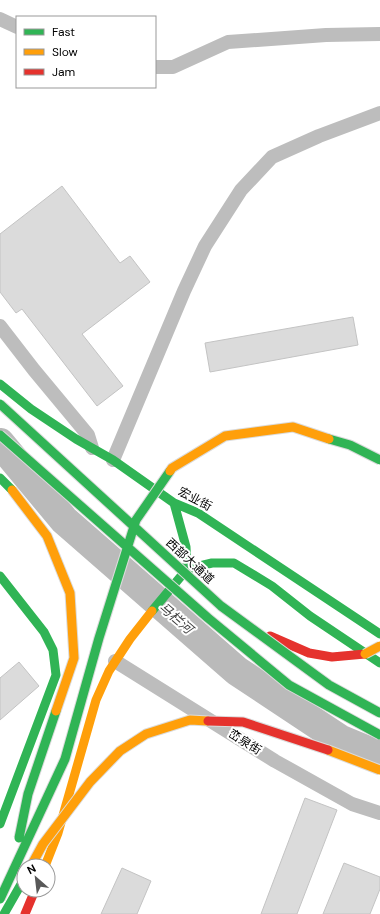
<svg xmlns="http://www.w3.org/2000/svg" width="380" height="914" viewBox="0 0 380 914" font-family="'DM Sans','Noto Sans SC',sans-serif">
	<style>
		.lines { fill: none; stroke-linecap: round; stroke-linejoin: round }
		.river { stroke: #bababa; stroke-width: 30 }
		.building { fill: #dbdbdb; stroke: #c3c3c3 }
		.street { stroke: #bdbdbd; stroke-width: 14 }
		.fast { stroke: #30b455; stroke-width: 9 }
		.slow { stroke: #ff9f0a; stroke-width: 9 }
		.jam { stroke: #e5322d; stroke-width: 9 }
		.fast-bridge-casing { stroke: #dbdbdb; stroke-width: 11; stroke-linecap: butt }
		.slow-bridge-casing { stroke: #dbdbdb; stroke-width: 11; stroke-linecap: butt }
		.jam-bridge-casing { stroke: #dbdbdb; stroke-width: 11; stroke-linecap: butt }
		.fast-bridge { stroke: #30b455; stroke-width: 9 }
		.slow-bridge { stroke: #ff9f0a; stroke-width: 9 }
		.jam-bridge { stroke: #e5322d; stroke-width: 9 }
		.labels { text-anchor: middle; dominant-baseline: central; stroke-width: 4; stroke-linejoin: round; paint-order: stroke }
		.street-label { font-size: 12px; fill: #000; stroke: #fff }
		.water-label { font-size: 13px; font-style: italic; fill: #3d3d3d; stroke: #fff }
	</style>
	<rect width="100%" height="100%" fill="#fff"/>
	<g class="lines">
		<!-- river -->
		<path class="river" d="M 0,443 L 64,520 L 237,671 L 341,740 L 380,756"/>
	</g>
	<!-- building -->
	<path class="building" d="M 62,186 L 120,263 L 130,256 L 150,282 L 82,334 L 123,386 L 97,406 L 22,309 L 16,313 L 0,292 L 0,234 Z
		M 353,317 L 358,345 L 210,372 L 205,343 Z
		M 19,662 L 39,686 L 0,720 L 0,678 Z
		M 305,798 L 337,810 L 297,914 L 261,914 Z
		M 344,863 L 380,877 L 380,889 L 370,914 L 323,914 Z
		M 122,868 L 151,881 L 137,914 L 101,914 Z"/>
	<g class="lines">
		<!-- street -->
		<path class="street" d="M 0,19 L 17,27
			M 155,67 L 173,67 L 228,42 L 326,35 L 380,34
			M 0,326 L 34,370 L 88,435 L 92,448
			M 113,460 L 184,291 L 205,246 L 241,190 L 272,157 L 319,136 L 380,113
			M 115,661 L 275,761 L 352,804 L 380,813"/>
		<!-- fast -->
		<path class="fast" d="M 0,384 L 31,409 L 76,439 L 113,460 L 174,503 L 198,513 L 380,634
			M 0,478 L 12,490
			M 174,503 L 186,547 L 187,569
			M 0,576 L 44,632 L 53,650 L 56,675 L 0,824
			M 152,611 L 187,569 L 212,563 L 234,563 L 272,586 L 310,616 L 380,663
			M 4,914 L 24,879"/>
		<!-- slow -->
		<path class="slow" d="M 45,866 L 58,833 L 96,700 L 109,671 L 130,639 L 152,611"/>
		<!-- jam -->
		<path class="jam" d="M 270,636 L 309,653 L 332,657 L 365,654
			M 25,914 L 35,890"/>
		<defs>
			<path id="fast-bridge" d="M 0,404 L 221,606 L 329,685 L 380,713
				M 0,435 L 208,618 L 289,685 L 380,735
				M 329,439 L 350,445 L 380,460
				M 19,838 L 28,794 L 56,711
				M 0,899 L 65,759 L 99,638 L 136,520 L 170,471"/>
			<path id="slow-bridge" d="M 170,471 L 172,468 L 225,436 L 293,427 L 329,439
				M 12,490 L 47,536 L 70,593 L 74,658 L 56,711
				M 365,654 L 380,646
				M 328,750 L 380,770
				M 31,866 L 43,844 L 90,782 L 120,751 L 146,734 L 190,720 L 208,721"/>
			<path id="jam-bridge" d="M 208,721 L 243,722 L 328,750"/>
		</defs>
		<!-- fast-bridge casing -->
		<use href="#fast-bridge" class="fast-bridge-casing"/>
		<!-- slow-bridge casing -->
		<use href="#slow-bridge" class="slow-bridge-casing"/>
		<!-- jam-bridge casing -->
		<use href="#jam-bridge" class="jam-bridge-casing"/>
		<!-- fast-bridge -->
		<use href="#fast-bridge" class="fast-bridge"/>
		<!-- slow-bridge -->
		<use href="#slow-bridge" class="slow-bridge"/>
		<!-- jam-bridge -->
		<use href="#jam-bridge" class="jam-bridge"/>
	</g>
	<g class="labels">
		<!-- street labels -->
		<g class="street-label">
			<text transform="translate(195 499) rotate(28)">宏业街</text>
			<text transform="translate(190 561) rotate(43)">西部大通道</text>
			<text transform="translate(245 742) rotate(32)">峦泉街</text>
		</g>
		<!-- water labels -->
		<g class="water-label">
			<text transform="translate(176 618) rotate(41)">马栏河</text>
		</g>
	</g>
	<!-- legend -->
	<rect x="16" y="16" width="140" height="72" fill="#ffffff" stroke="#999999"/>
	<rect x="24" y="29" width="20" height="6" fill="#30b455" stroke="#999999"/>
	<text x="52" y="36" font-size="12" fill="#000000">Fast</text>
	<rect x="24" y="49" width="20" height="6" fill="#ff9f0a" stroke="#999999"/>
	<text x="52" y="56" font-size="12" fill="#000000">Slow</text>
	<rect x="24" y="69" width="20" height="6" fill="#e5322d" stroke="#999999"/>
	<text x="52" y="76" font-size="12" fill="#000000">Jam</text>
	<!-- north arrow -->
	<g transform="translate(36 878) rotate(332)"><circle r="19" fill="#ffffff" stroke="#999999"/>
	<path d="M0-3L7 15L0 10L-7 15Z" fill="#595959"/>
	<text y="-6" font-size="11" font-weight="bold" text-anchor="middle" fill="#000000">N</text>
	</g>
</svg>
